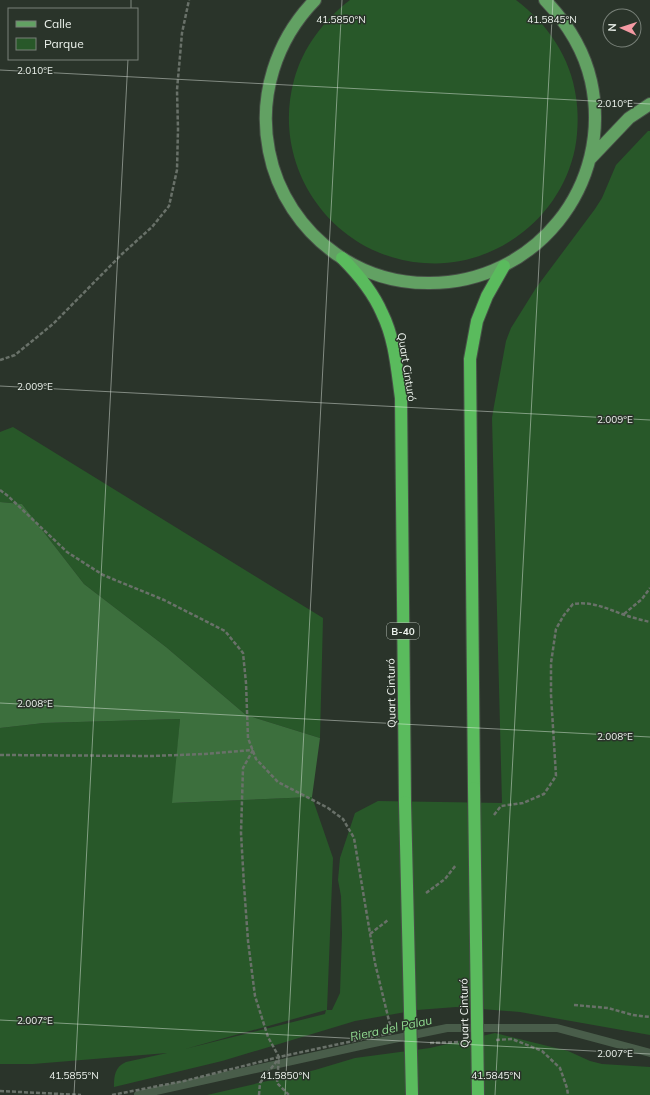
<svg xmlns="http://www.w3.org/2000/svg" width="650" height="1095" viewBox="0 0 650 1095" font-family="Mulish,sans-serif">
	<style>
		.green { fill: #285829; fill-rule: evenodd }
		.forest { fill: #3c6f3d }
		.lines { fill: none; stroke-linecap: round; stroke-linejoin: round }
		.stream { stroke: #495d4a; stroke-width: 8 }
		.major-casing { stroke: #475047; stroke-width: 14 }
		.highway-casing { stroke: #475047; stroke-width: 14 }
		.path { stroke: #697169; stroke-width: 2.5; stroke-dasharray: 4 2; stroke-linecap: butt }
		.major { stroke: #62a163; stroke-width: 12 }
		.highway { stroke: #5abb5d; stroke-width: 12 }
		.highway-bridge-casing { stroke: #475047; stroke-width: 14; stroke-linecap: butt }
		.highway-bridge { stroke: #5abb5d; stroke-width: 12 }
		.ticks { fill: none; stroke: #edf3ed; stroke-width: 1; stroke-opacity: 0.45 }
		.labels { text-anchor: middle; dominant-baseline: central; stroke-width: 3; stroke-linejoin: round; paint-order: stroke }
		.shield { fill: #2a342a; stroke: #b2bab2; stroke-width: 1 }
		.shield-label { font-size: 10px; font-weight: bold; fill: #edf3ed }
		.street-label { font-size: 11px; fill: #edf3ed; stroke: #2a342a }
		.water-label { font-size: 12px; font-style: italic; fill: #90d990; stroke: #2a342a }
		.ticks-label { font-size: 10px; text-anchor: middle; fill: #edf3ed; stroke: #2a342a; stroke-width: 3; stroke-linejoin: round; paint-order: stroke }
	</style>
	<rect width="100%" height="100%" fill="#2a342a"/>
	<!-- green -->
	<path class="green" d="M 350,0 L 516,0 C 547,23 571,58 576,97 C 578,110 578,122 577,134 C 574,172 553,209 523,232 C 495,254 460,266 424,263 C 333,257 270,168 294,80 C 303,47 324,20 350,0 Z
		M 648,131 L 650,131 L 650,1035 L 520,1012 L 456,1007 L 417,1010 L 355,1021 L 222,1061 L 114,1087 C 114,1075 115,1067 126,1062 L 167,1053 L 33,1064 L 0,1064 L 0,728 L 44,723 L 180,719 L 173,803 L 312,797 L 333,858 L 327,1010 L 332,1010 L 340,993 L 342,934 L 341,896 L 338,880 L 340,858 L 355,813 L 378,801 L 502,803 L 492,418 L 494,406 L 506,341 L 511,328 L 536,288 L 595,209 L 602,198 L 616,165 ZM 326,1010 L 325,1014 L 185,1049 Z
		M 13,427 L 323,618 L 320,738 L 246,715 L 166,647 L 84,584 L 22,504 L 0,502 L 0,432 Z
		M 495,1033 L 568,1051 L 590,1061 L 602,1064 L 650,1067 L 650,1095 L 207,1095 L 315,1070 L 355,1058 L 430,1048 Z"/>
	<!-- forest -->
	<path class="forest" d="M 0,502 L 22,504 L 84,584 L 166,647 L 246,715 L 320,738 L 312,797 L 172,803 L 180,719 L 44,723 L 0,728 Z"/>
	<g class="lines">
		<!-- stream -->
		<path class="stream" d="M 138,1095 L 369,1044 L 447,1028 L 557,1028 L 650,1053"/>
		<defs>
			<path id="major" d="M 315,0 C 276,40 258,96 269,151 C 277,193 302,230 336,254 C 363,273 395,283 428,283 C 535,284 614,185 591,81 C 584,50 567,23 545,0
				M 590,159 L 629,118 L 650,104"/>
			<path id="highway" d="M 342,258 C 358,274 373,292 382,313 C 395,339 397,370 401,398 L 405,802
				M 474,788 L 470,359 L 477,321 L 487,296 L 504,266"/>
		</defs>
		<!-- major casing -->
		<use href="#major" class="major-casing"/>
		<!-- highway casing -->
		<use href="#highway" class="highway-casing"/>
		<!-- path -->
		<path class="path" d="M 0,360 L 15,355 L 53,324 L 122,254 L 152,227 L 169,206 L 177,170 L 178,129 L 177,90 L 182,33 L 189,0
			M 0,490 L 8,496 L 67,552 L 103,575 L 164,600 L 225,631 L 243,653 L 246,683 L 248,738 L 256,759 L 278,782 L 328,808 L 343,819 L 354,838 L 375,963 L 390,1025
			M 624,614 L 642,599 L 650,588
			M 253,750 L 243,768 L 241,833 L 244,885 L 248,941 L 255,996 L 268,1037 L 279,1057 L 277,1083 L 289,1095
			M 0,755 L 151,756 L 205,754 L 253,750
			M 494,815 L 501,806 L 523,803 L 544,794 L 556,776 L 551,695 L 551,663 L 556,629 L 564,615 L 573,604 C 593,601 607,609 625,615 C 633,618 642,620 650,622
			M 426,893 L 445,879 L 456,865
			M 370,934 L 388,920
			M 574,1005 L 608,1008 L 633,1015 L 650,1017
			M 496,1040 L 512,1039 L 542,1051 L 560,1068 L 567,1088 L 568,1095
			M 430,1043 L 459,1042
			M 0,1091 L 81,1095
			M 112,1095 L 184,1081 L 279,1057 L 339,1044 L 392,1033
			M 259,1095 L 260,1083 L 279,1058"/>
		<!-- major -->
		<use href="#major" class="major"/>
		<!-- highway -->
		<use href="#highway" class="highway"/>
		<defs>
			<path id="highway-bridge" d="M 474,788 L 478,1095
				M 405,802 L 412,1095"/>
		</defs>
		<!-- highway-bridge casing -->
		<use href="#highway-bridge" class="highway-bridge-casing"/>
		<!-- highway-bridge -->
		<use href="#highway-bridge" class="highway-bridge"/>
	</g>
	<!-- ticks -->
	<path class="ticks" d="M 131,9 L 131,0M 0,70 L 650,104M 0,386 L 650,420M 0,703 L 650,737M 0,1020 L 650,1054M 74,1095 L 128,59M 285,1095 L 342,0M 495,1095 L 553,0"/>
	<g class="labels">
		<!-- shield labels -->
		<rect class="shield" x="387" y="623" width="32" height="16" rx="3"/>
		<g class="shield-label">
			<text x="403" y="631">B-40</text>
		</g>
		<!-- street labels -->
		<g class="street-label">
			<text transform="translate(407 367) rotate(81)">Quart Cinturó</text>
			<text transform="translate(391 693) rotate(-91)">Quart Cinturó</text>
			<text transform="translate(464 1013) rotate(-91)">Quart Cinturó</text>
		</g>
		<!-- water labels -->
		<g class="water-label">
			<text transform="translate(391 1028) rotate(-12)">Riera del Palau</text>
		</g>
	</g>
	<g class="ticks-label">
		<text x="341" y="23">41.5850°N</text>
		<text x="552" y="23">41.5845°N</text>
		<text x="35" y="74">2.010°E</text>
		<text x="615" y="107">2.010°E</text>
		<text x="35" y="390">2.009°E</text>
		<text x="615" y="423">2.009°E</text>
		<text x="35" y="707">2.008°E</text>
		<text x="615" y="740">2.008°E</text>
		<text x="35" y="1024">2.007°E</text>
		<text x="615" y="1057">2.007°E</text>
		<text x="74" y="1079">41.5855°N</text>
		<text x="285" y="1079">41.5850°N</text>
		<text x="496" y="1079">41.5845°N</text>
	</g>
	<!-- legend -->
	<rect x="8" y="8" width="130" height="52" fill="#2a342a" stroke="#788078"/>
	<rect x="16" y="21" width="20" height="6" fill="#62a163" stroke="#788078"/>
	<text x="44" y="28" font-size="12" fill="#edf3ed">Calle</text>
	<rect x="16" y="38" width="20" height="12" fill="#285829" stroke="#788078"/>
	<text x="44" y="48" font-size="12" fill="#edf3ed">Parque</text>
	<!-- north arrow -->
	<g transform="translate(622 28) rotate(273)"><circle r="19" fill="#2a342a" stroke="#788078"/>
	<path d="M0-3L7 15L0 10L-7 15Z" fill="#f49aa3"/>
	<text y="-6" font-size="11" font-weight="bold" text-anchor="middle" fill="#edf3ed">N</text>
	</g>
</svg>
